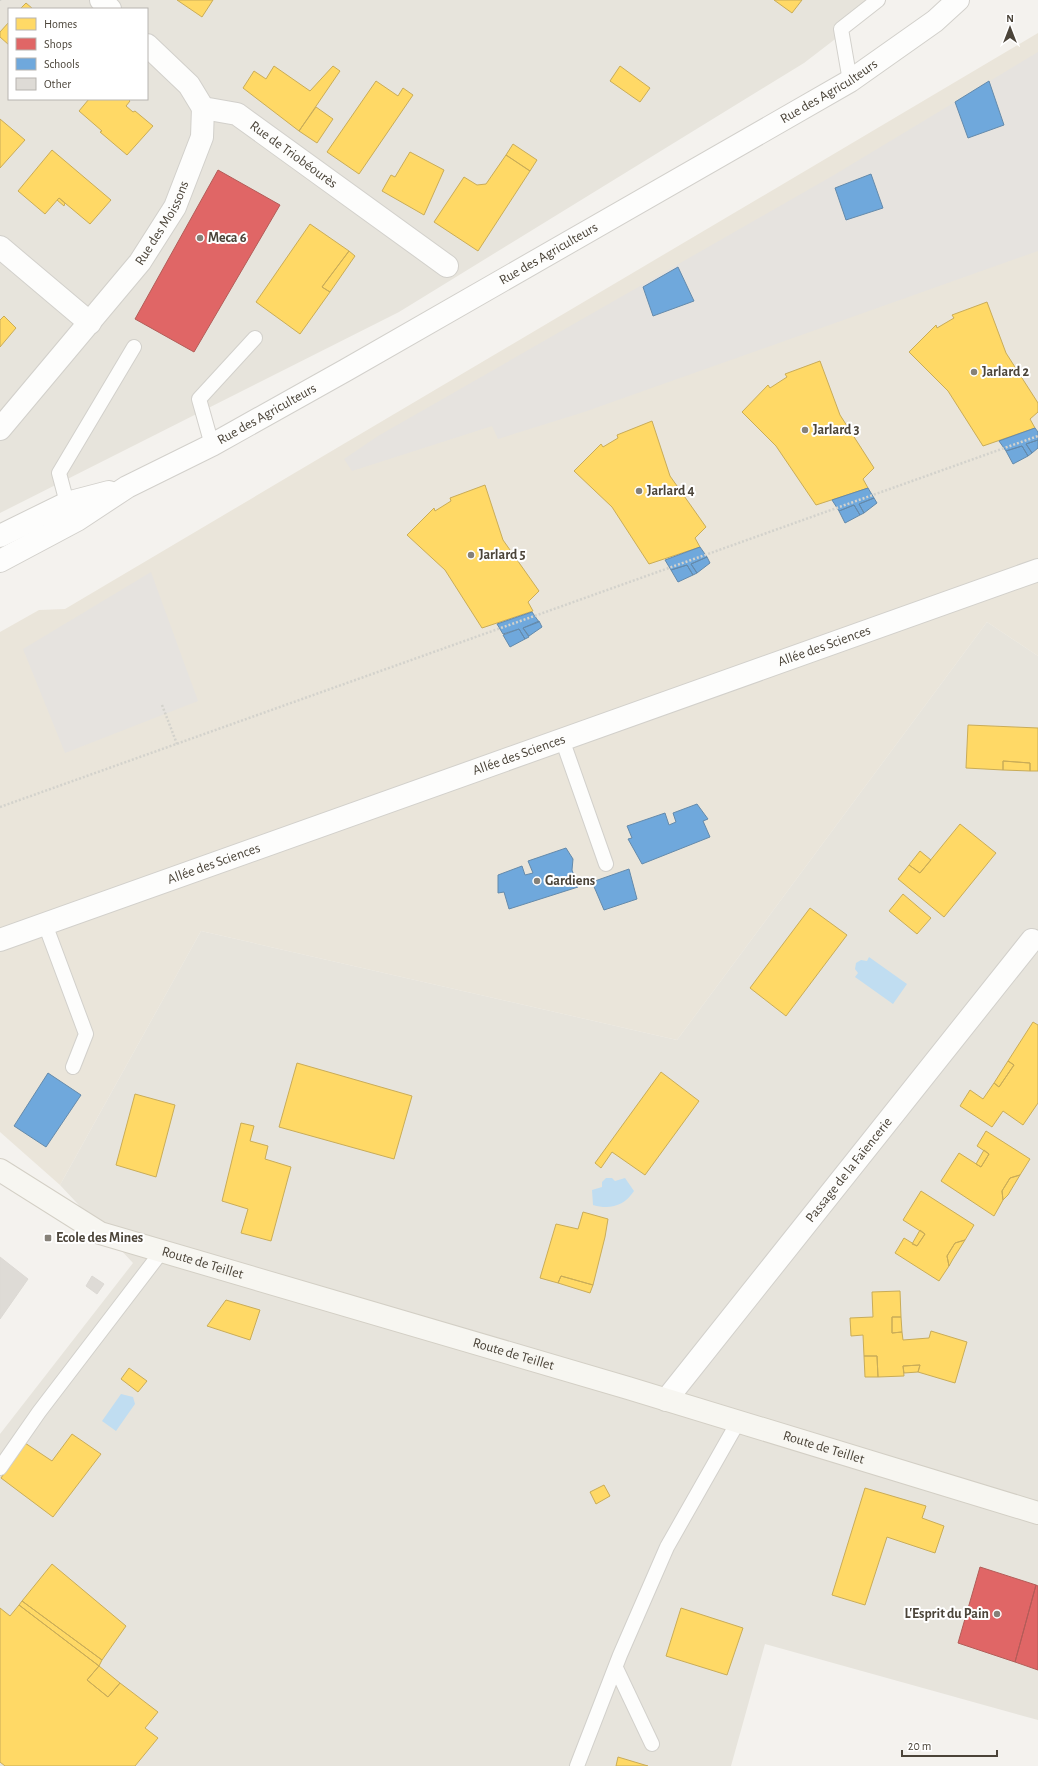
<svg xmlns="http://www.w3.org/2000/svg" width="1038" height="1766" viewBox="0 0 1038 1766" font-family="'Alegreya Sans',sans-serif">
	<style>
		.residential { fill: #e7e4dc; fill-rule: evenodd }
		.education { fill: #eae5da }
		.parking { fill: #e6e3df }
		.water { fill: #c0ddf1 }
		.homes { fill: #ffd966; stroke: #c9ac58 }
		.shops { fill: #e06666; stroke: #b35c58 }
		.schools { fill: #6fa8dc; stroke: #648aab }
		.building { fill: #dedbd6; stroke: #dcd9d4 }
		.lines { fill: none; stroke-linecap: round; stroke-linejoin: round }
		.service-casing { stroke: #d2d0cb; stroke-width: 16 }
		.minor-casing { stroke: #d2d0cb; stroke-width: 24 }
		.tertiary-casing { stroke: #d2d0cb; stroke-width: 24 }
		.secondary-casing { stroke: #d3cfc5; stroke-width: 24 }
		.path { stroke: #d3d2cc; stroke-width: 2.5; stroke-dasharray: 2 2; stroke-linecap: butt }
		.service { stroke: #fdfdfc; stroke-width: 14 }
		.minor { stroke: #fdfdfc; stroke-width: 22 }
		.tertiary { stroke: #fdfdfc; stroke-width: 22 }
		.secondary { stroke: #f7f6f1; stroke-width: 22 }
		.poi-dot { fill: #868178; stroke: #fff; stroke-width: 1.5 }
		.labels { text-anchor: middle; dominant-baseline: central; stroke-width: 4; stroke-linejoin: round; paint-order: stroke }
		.street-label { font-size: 14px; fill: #4b4439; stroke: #fff }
		.poi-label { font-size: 14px; font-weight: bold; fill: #4b4439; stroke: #fff; text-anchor: start }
	</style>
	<rect width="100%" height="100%" fill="#f4f2ee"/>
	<!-- residential -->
	<path class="residential" d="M 0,0 L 886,0 L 804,63 L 399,312 L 0,513 ZM 9,9 L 147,9 L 147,99 L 9,99 Z
		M 987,622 L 1038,656 L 1038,1720 L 765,1644 L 731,1766 L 0,1766 L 0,1434 L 133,1263 L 60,1185 L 201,931 L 677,1040 Z"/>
	<!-- education -->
	<path class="education" d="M 1038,33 L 1038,656 L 987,622 L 677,1040 L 201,931 L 60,1185 L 0,1132 L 0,632 L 39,610 L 65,609 Z"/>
	<!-- parking -->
	<path class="parking" d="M 1038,52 L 1038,251 L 584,412 L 498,439 L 492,426 L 352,471 L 344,459 L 378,436 L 834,175 Z
		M 151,572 L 198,701 L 65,753 L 23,649 Z"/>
	<!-- water -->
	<path class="water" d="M 869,957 L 907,984 L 893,1004 L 855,977 L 858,973 L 855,969 L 856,963 L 861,960 L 867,961 Z
		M 606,1178 L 612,1178 L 615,1181 L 625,1178 L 634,1191 C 624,1206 610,1210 593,1205 L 592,1190 L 602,1187 L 602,1182 Z
		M 121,1394 L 133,1397 L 135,1404 L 116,1431 L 102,1421 Z"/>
	<!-- homes -->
	<path class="homes" d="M 177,0 L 213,0 L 202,17 Z
		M 774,0 L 802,0 L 792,13 Z
		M 26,3 L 33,9 L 20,9 Z
		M 9,22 L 9,45 L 0,37 L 0,32 Z
		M 274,66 L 310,91 L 333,66 L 340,71 L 299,131 L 243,88 L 254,71 L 266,79 Z
		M 620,66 L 650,88 L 640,102 L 610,81 Z
		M 376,81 L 398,96 L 403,88 L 413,95 L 359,174 L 327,152 Z
		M 89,99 L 128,99 L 130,101 L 126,106 L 133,112 L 135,111 L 153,126 L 127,155 L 100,132 L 102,131 L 79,111 Z
		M 316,107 L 333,119 L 317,143 L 299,131 Z
		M 0,119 L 25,140 L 0,168 Z
		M 513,144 L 537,160 L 530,171 L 506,155 Z
		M 52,150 L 111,200 L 90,224 L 59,198 L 45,214 L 18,191 Z
		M 410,152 L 444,170 L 424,215 L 382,191 L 391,175 L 395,177 Z
		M 506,155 L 530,171 L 478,251 L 434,222 L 464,177 L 477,185 L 486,184 Z
		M 59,198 L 65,203 L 64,206 L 57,200 Z
		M 310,224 L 349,251 L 322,287 L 330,292 L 300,334 L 256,302 Z
		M 349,251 L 355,256 L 330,292 L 322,287 Z
		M 987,302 L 1006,353 L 1038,403 L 1038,412 L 1030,419 L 1035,428 L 983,446 L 948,391 L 909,352 L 936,325 L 937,328 L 954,318 L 952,315 Z
		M 4,316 L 16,328 L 0,347 L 0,320 Z
		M 820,361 L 840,415 L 874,468 L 863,479 L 868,488 L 816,505 L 776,446 L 742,412 L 768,385 L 770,388 L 787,377 L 785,374 Z
		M 652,421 L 670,476 L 706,527 L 695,538 L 700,547 L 649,564 L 612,507 L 574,471 L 601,444 L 603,447 L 618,438 L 617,435 Z
		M 485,485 L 503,540 L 539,591 L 528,602 L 533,611 L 482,628 L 445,570 L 407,535 L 434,508 L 435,511 L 451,501 L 450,498 Z
		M 968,725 L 1038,728 L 1038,771 L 1030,771 L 1030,763 L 1003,761 L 1003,770 L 966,768 Z
		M 1003,761 L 1030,763 L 1030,771 L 1003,770 Z
		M 960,824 L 996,853 L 944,917 L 898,879 L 909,865 L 920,873 Z
		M 920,851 L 931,860 L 920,873 L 909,865 Z
		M 903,894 L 931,918 L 917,934 L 889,911 Z
		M 810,908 L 847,935 L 786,1016 L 750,988 Z
		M 1033,1022 L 1038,1025 L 1038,1103 L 1023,1125 L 1003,1111 L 992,1127 L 960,1106 L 970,1090 L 983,1099 L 994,1083 L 999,1087 L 1014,1065 L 1008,1061 Z
		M 1008,1061 L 1014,1065 L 999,1087 L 994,1083 Z
		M 297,1063 L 412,1096 L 394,1159 L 279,1127 Z
		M 661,1072 L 699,1101 L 645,1175 L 612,1152 L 601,1168 L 595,1163 Z
		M 135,1094 L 175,1105 L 156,1177 L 116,1165 Z
		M 241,1123 L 254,1126 L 250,1141 L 268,1146 L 265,1159 L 291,1167 L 271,1241 L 241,1233 L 248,1209 L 222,1201 Z
		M 986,1131 L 1030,1159 L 1020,1175 L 1010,1178 L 1002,1191 L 1003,1200 L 994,1216 L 941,1181 L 959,1153 L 981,1167 L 989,1154 L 977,1146 Z
		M 984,1150 L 989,1154 L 981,1167 L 976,1164 Z
		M 1020,1175 L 1008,1195 L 1003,1200 L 1002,1191 L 1010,1178 Z
		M 921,1191 L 974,1225 L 965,1240 L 955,1243 L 947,1256 L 949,1266 L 939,1281 L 895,1253 L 904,1238 L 917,1246 L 925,1234 L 903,1220 Z
		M 583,1212 L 608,1219 L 605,1237 L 593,1285 L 561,1276 L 558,1283 L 540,1278 L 556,1224 L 578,1229 Z
		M 920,1230 L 925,1234 L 917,1246 L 912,1244 Z
		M 965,1240 L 953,1259 L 949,1266 L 947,1256 L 955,1243 Z
		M 561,1276 L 593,1285 L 590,1293 L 558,1283 Z
		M 900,1291 L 901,1317 L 892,1317 L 892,1333 L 902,1332 L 903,1340 L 929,1338 L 931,1331 L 967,1342 L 955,1383 L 918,1372 L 920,1365 L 903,1366 L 904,1376 L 878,1377 L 877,1356 L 864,1356 L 863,1335 L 851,1336 L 850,1318 L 873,1317 L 872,1292 Z
		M 226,1300 L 260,1310 L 250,1340 L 207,1326 Z
		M 892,1317 L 901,1317 L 902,1332 L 892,1333 Z
		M 864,1356 L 877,1356 L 878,1377 L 865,1377 Z
		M 920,1365 L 918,1372 L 904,1373 L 903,1366 Z
		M 129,1368 L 147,1381 L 138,1392 L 121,1379 Z
		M 72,1434 L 101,1454 L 53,1517 L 1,1478 L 25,1443 L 52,1461 Z
		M 604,1485 L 610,1496 L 596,1504 L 590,1492 Z
		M 865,1488 L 926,1506 L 922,1518 L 944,1526 L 935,1553 L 887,1537 L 865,1605 L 832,1595 Z
		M 52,1564 L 126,1626 L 102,1660 L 22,1601 Z
		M 22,1601 L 102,1660 L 99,1666 L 19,1605 Z
		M 19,1605 L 99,1666 L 87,1680 L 108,1697 L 120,1683 L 158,1712 L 145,1728 L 158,1738 L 135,1766 L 5,1766 L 0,1762 L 0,1608 L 10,1616 Z
		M 681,1608 L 743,1628 L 727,1675 L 666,1656 Z
		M 99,1666 L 120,1683 L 108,1697 L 87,1680 Z
		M 618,1757 L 648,1766 L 616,1766 Z"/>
	<!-- shops -->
	<path class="shops" d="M 218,170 L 280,205 L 194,352 L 135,319 Z
		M 980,1567 L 1036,1585 L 1015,1662 L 958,1643 Z
		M 1036,1585 L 1038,1586 L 1038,1670 L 1015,1662 Z"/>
	<!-- schools -->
	<path class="schools" d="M 989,81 L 1004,125 L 968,138 L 955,102 Z
		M 871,174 L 883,208 L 846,220 L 835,188 Z
		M 678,267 L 694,301 L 653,316 L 643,287 Z
		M 1035,428 L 1038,432 L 1038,440 L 1026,444 L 1032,453 L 1028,456 L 1022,446 L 1006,451 L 999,441 Z
		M 1038,440 L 1038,448 L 1032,453 L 1026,444 Z
		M 1022,446 L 1028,456 L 1013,464 L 1006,451 Z
		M 868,488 L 874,498 L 859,504 L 864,513 L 860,515 L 854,505 L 839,511 L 832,500 Z
		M 874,498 L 877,503 L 864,513 L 859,504 Z
		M 854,505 L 860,515 L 845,523 L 839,511 Z
		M 700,547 L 707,557 L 691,564 L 697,573 L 693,575 L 687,565 L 671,570 L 665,560 Z
		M 707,557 L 710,563 L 697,573 L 691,564 Z
		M 687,565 L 693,575 L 678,582 L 671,570 Z
		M 532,612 L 539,622 L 523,628 L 529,637 L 525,639 L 519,629 L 503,634 L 497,624 Z
		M 539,621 L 542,627 L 529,636 L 523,628 Z
		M 519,629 L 525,639 L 510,647 L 503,635 Z
		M 697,804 L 708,819 L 703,821 L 710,837 L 642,864 L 628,839 L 632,838 L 627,826 L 665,813 L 669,825 L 676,822 L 673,813 Z
		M 566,848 L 573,859 L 572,870 L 578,887 L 509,909 L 504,892 L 498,893 L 498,875 L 522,866 L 525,875 L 533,873 L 528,861 Z
		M 629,869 L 637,899 L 604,910 L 592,882 Z
		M 48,1073 L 81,1095 L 46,1147 L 14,1126 Z"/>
	<!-- building -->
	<path class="building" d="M 0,1257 L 28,1279 L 0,1319 Z
		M 92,1276 L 104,1284 L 97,1294 L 86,1286 Z"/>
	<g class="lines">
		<defs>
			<path id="service" d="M 850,81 L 841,29 L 878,0
				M 212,445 L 199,399 L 255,338
				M 71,509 L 67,503 L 59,473 L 134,347
				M 562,739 L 606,864
				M 45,924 L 86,1034 L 73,1067
				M 0,1468 L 39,1412 L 162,1251
				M 616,1668 L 652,1744
				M 577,1766 L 620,1655 L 667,1547 L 738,1422"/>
			<g id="minor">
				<path d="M 101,0 L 110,9"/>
				<path id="s1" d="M 147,45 L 189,85 L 203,108 L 237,114 L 447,266"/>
				<path d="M 0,247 L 90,323"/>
				<path id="s2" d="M 0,429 L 140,262 L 175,207 L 202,137 L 203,108"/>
				<path id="s3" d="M 0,940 L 1038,570"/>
				<path id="s4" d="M 666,1400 L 1032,940"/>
			</g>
			<g id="tertiary">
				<path d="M 0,536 L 67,503 L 109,492"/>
				<path id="s5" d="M 0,561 L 77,520 L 127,487 L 212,445 L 346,370 L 850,81 L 935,21 L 958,0"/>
			</g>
			<g id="secondary">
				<path id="s6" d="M 0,1170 L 100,1233 L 628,1388 L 1038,1513"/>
			</g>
		</defs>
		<!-- service casing -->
		<use href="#service" class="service-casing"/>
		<!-- minor casing -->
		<use href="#minor" class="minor-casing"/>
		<!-- tertiary casing -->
		<use href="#tertiary" class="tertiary-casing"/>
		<!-- secondary casing -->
		<use href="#secondary" class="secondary-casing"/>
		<!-- path -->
		<path class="path" d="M 0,1 L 0,0
			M 162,705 L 177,744
			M 0,807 L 1038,436"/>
		<!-- service -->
		<use href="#service" class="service"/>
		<!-- minor -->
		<use href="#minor" class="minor"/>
		<!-- tertiary -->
		<use href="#tertiary" class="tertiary"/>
		<!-- secondary -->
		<use href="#secondary" class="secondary"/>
	</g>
	<!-- markers -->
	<g class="poi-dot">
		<circle cx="200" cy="238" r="4"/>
		<circle cx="974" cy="372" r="4"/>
		<circle cx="805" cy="430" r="4"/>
		<circle cx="639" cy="491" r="4"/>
		<circle cx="471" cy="555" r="4"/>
		<circle cx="537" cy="881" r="4"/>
		<rect x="44" y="1234" width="8" height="8" rx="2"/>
		<circle cx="997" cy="1614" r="4"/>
	</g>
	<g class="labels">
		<!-- street labels -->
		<g class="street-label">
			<text stroke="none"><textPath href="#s5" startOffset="953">Rue des Agriculteurs</textPath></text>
			<text stroke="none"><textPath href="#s1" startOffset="189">Rue de Triobéourès</textPath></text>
			<text stroke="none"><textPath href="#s2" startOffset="263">Rue des Moissons</textPath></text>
			<text stroke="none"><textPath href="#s5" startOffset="629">Rue des Agriculteurs</textPath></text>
			<text stroke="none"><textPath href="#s5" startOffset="305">Rue des Agriculteurs</textPath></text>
			<text stroke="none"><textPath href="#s3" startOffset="875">Allée des Sciences</textPath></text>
			<text stroke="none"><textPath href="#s3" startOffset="551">Allée des Sciences</textPath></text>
			<text stroke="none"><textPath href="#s3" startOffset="227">Allée des Sciences</textPath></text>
			<text stroke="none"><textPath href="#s4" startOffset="294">Passage de la Faïencerie</textPath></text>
			<text stroke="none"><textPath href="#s6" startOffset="225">Route de Teillet</textPath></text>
			<text stroke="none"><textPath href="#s6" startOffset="549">Route de Teillet</textPath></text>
			<text stroke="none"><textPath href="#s6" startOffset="873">Route de Teillet</textPath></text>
		</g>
		<!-- poi labels -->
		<g class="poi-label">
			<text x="208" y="238">Meca 6</text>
			<text x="982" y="372">Jarlard 2</text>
			<text x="813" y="430">Jarlard 3</text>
			<text x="647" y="491">Jarlard 4</text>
			<text x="479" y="555">Jarlard 5</text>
			<text x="545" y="881">Gardiens</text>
			<text x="56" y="1238">Ecole des Mines</text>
			<text x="989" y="1614" text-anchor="end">L'Esprit du Pain</text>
		</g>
	</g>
	<!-- legend -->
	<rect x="8" y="8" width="140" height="92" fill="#ffffff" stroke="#b7b4b0"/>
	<rect x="16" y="18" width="20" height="12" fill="#ffd966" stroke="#b7b4b0"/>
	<text x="44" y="28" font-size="12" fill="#4b4439">Homes</text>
	<rect x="16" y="38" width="20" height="12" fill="#e06666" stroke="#b7b4b0"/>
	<text x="44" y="48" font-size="12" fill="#4b4439">Shops</text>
	<rect x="16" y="58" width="20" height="12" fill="#6fa8dc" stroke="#b7b4b0"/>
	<text x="44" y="68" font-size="12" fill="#4b4439">Schools</text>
	<rect x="16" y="78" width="20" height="12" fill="#dedbd6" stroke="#b7b4b0"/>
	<text x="44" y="88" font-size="12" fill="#4b4439">Other</text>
	<!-- north arrow -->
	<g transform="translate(1010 28)" stroke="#ffffff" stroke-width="3" paint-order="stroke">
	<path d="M0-3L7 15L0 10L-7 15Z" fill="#4b4439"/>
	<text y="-6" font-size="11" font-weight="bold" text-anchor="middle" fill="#4b4439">N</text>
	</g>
	<!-- scale -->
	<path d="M902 1750v6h95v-6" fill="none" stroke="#4b4439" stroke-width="2"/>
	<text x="908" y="1750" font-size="12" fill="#4b4439" stroke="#ffffff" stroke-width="3" paint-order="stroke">20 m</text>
</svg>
